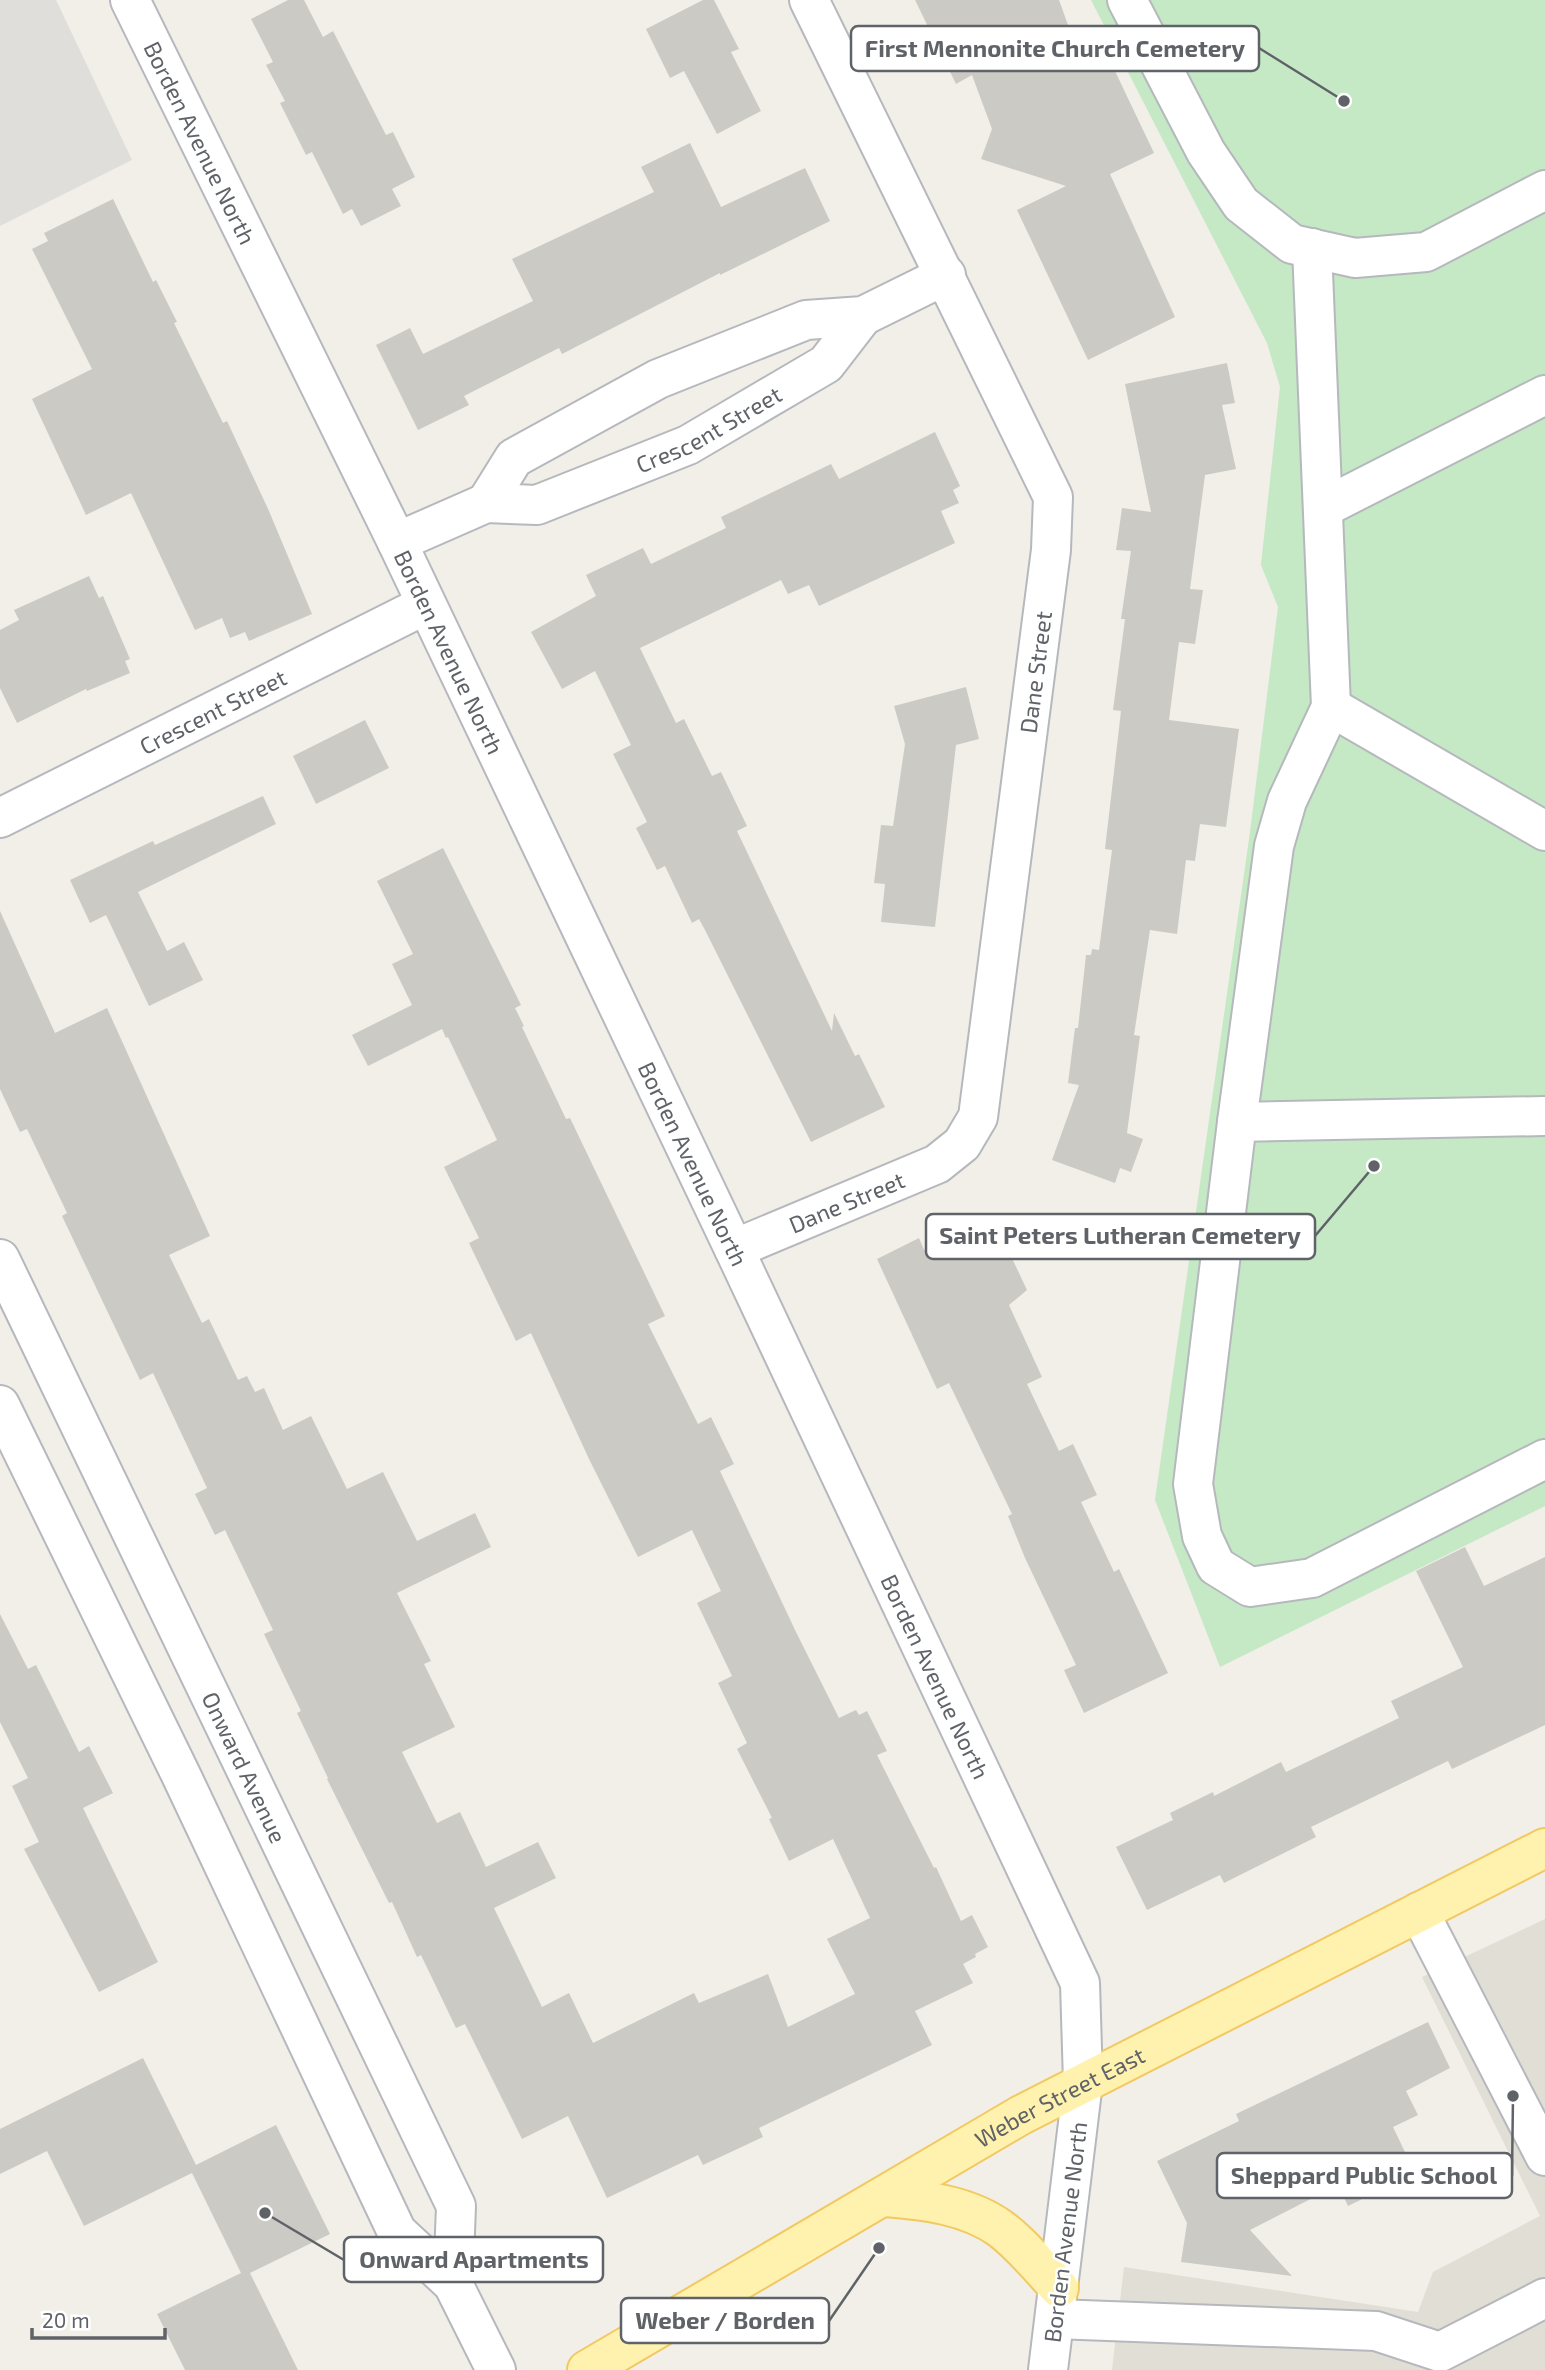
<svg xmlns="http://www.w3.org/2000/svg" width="1545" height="2370" viewBox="0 0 1545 2370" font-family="'Exo 2',sans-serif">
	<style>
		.industrial { fill: #e0deda }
		.education { fill: #e1ded6 }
		.green { fill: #c5e8c5 }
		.building { fill: #cccac5 }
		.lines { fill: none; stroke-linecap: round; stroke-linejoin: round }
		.minor-casing { stroke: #b5b8bc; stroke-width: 42 }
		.major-casing { stroke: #f2c960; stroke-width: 42 }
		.minor { stroke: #fff; stroke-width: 38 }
		.major { stroke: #fff2af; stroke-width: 38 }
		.labels { text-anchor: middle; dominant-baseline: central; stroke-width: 5; stroke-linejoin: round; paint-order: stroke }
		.street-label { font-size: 23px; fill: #5f6368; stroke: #fff }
		.leader { fill: none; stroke: #5f6368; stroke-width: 2.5 }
		.callout-dot { fill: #5f6368; stroke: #fff; stroke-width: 2.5 }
		.callout { fill: #fff; stroke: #5f6368; stroke-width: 2.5 }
		.callout-label { font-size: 24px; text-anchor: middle; font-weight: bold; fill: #5f6368 }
	</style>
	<rect width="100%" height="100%" fill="#f1efe8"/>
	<!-- industrial -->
	<path class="industrial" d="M 0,0 L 56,0 L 132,160 L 0,226 Z"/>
	<!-- education -->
	<path class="education" d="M 1545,1919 L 1545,2370 L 1112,2370 L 1124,2267 L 1418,2312 L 1433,2272 L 1540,2216 L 1422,1977 Z"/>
	<!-- green -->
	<path class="green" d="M 1091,0 L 1545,0 L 1545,1506 L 1220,1667 L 1155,1500 L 1250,832 L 1278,607 L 1261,565 L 1280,387 L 1267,343 Z"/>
	<!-- building -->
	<path class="building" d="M 288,0 L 304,0 L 323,37 L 333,31 L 386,135 L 393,132 L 415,177 L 392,189 L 401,206 L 361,226 L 352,209 L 343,214 L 312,152 L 306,155 L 280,103 L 285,101 L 266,65 L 273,62 L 251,19 Z
		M 703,0 L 714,0 L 739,49 L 731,52 L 761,111 L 717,134 L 684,71 L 670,78 L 646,29 Z
		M 915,0 L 1059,0 L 1081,61 L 1105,50 L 1154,153 L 1110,174 L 1175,317 L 1088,360 L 1017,210 L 1066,186 L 981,159 L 992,129 L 972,75 L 956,84 Z
		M 690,143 L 721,207 L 805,168 L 830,221 L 720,275 L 720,273 L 562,354 L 559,348 L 464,396 L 469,405 L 418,430 L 376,345 L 410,328 L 423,354 L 533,301 L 512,259 L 654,192 L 641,167 Z
		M 113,199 L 153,282 L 156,280 L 177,322 L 174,323 L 223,423 L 227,421 L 269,511 L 312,614 L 249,641 L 245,632 L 230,638 L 222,618 L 195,630 L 131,493 L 86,515 L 32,399 L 92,369 L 32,249 L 48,241 L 44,233 Z
		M 1227,363 L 1235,403 L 1222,405 L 1236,469 L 1205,475 L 1190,589 L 1203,590 L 1195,644 L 1179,642 L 1169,720 L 1239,729 L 1226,827 L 1200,824 L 1195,861 L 1186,860 L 1177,934 L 1150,930 L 1134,1035 L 1140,1036 L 1127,1133 L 1143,1139 L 1131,1172 L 1120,1168 L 1115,1183 L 1052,1160 L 1079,1085 L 1068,1083 L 1075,1028 L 1078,1028 L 1086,955 L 1091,955 L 1092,949 L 1099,950 L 1112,850 L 1105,849 L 1121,711 L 1113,710 L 1125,619 L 1121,619 L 1131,551 L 1116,550 L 1122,508 L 1151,512 L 1125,384 Z
		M 935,432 L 960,486 L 953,490 L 959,503 L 941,511 L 955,543 L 819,606 L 809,585 L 788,594 L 781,580 L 640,648 L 676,723 L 684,719 L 712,776 L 721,772 L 747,826 L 737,831 L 832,1031 L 834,1013 L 855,1056 L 859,1054 L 885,1107 L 811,1142 L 705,930 L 699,919 L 692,923 L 665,866 L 657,870 L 636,828 L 647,822 L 613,754 L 631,745 L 595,671 L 562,689 L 531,632 L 596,596 L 586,575 L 643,548 L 651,564 L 726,528 L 721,517 L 831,464 L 839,479 Z
		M 89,576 L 99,598 L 103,596 L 130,659 L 125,661 L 130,673 L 87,691 L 86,689 L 17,723 L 0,688 L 0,630 L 19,620 L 14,610 Z
		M 966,687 L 979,739 L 956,745 L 935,927 L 881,922 L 885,884 L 874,883 L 881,825 L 893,826 L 905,744 L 894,706 Z
		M 365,720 L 389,768 L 316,804 L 293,756 Z
		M 263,796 L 276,824 L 138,892 L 167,951 L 184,942 L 203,980 L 149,1006 L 106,915 L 90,923 L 70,880 L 153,841 L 155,845 Z
		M 443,848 L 521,1005 L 515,1008 L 524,1026 L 522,1027 L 566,1119 L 570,1118 L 665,1316 L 648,1324 L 698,1424 L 711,1417 L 734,1464 L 720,1471 L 796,1632 L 839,1718 L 856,1710 L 859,1715 L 867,1711 L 887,1751 L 877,1755 L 934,1868 L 936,1867 L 961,1921 L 972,1915 L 988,1947 L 975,1954 L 976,1957 L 963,1964 L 973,1983 L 915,2011 L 932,2045 L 759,2128 L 763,2137 L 703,2165 L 698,2155 L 607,2198 L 568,2116 L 522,2139 L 465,2024 L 456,2028 L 421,1955 L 417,1957 L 392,1902 L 389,1903 L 327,1779 L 328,1778 L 297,1713 L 301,1711 L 264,1634 L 273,1630 L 225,1530 L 215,1535 L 195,1494 L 207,1488 L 153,1373 L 140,1380 L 62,1216 L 67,1213 L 27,1129 L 20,1132 L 0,1089 L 0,911 L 55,1033 L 107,1008 L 210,1236 L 169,1255 L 202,1323 L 209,1319 L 238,1380 L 247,1376 L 255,1392 L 264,1388 L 283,1430 L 311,1416 L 347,1489 L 383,1472 L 417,1541 L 475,1513 L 491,1547 L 397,1593 L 431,1661 L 424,1664 L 455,1727 L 402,1752 L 437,1823 L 460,1812 L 486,1867 L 538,1842 L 556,1878 L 494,1908 L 542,2007 L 569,1993 L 593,2043 L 694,1993 L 699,2003 L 768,1974 L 788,2027 L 855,1994 L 827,1939 L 870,1918 L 833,1839 L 789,1861 L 769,1819 L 772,1818 L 737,1749 L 747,1743 L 718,1683 L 732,1676 L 697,1603 L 721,1591 L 692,1530 L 638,1557 L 589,1459 L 531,1333 L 516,1341 L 469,1243 L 479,1238 L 444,1167 L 497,1140 L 448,1037 L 446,1038 L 442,1029 L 368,1066 L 352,1035 L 412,1005 L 392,964 L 413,954 L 377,881 Z
		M 994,1220 L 1027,1290 L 1009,1305 L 1042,1377 L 1027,1384 L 1059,1451 L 1073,1444 L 1097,1495 L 1081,1502 L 1114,1572 L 1119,1569 L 1168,1673 L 1084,1713 L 1064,1670 L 1076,1665 L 1025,1558 L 1008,1516 L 1012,1514 L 949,1383 L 937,1389 L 877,1259 L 919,1238 L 924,1250 L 944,1241 L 951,1256 Z
		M 1465,1547 L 1484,1586 L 1545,1557 L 1545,1725 L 1452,1769 L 1448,1761 L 1311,1827 L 1316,1837 L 1224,1883 L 1220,1875 L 1147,1910 L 1116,1847 L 1173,1820 L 1170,1813 L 1213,1792 L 1214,1796 L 1281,1762 L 1286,1772 L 1399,1718 L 1391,1701 L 1463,1667 L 1416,1571 Z
		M 0,1614 L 28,1669 L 36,1665 L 79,1752 L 89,1746 L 113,1793 L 83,1808 L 158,1962 L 99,1992 L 24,1849 L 39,1842 L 12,1786 L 28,1778 L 0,1722 Z
		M 1428,2022 L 1450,2068 L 1406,2091 L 1418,2115 L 1393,2127 L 1415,2173 L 1348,2206 L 1338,2185 L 1250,2230 L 1292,2276 L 1181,2262 L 1187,2223 L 1157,2161 L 1239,2121 L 1236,2114 Z
		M 143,2058 L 196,2165 L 276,2125 L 330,2234 L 250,2273 L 298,2370 L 185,2370 L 157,2314 L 241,2273 L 192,2173 L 84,2226 L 47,2151 L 0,2174 L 0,2129 Z"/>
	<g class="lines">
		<defs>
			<g id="minor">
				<path id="s1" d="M 130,0 L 397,542 L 734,1249 L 1080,1983 L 1083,2082 L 1048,2370"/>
				<path d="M 1127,0 L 1206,152 L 1241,204 L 1292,244 L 1355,258 L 1426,252 L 1545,190"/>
				<path d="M 486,503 L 514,458 L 658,379 L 806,320 L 863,316 L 946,275"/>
				<path d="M 1323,508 L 1545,395"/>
				<path id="s2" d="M 397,542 L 486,503 L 537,505 L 688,445 L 826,364 L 863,316"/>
				<path d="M 1331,707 L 1545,831"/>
				<path id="s3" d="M 0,818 L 425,605"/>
				<path d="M 1545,1116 L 1237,1122 L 1193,1484 L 1202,1536 L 1216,1566 L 1250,1587 L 1312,1578 L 1545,1459"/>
				<path d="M 1237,1122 L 1274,846 L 1287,801 L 1331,707 L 1312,248"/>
				<path id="s4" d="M 734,1249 L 937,1164 L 962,1144 L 978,1117 L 1051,550 L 1053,497 L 809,0"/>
				<path id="s5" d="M 0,1259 L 456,2206 L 453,2284"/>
				<path d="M 0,1405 L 181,1775 L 397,2232 L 453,2284 L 496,2370"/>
				<path d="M 1419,1912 L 1545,2156"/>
				<path d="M 1055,2319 L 1376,2331 L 1440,2352 L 1545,2298"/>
			</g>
			<g id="major">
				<path d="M 885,2197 C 924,2200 968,2205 1001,2229 C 1022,2245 1041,2268 1059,2288"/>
				<path id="s6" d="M 587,2370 L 1021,2115 L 1545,1848"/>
			</g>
		</defs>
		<!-- minor casing -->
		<use href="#minor" class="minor-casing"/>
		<!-- major casing -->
		<use href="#major" class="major-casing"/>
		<!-- minor -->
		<use href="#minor" class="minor"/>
		<!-- major -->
		<use href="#major" class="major"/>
	</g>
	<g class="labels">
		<!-- street labels -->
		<g class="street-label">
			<text stroke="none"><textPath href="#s1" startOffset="159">Borden Avenue North</textPath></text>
			<text stroke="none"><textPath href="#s2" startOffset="336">Crescent Street</textPath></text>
			<text stroke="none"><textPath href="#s1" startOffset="726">Borden Avenue North</textPath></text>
			<text stroke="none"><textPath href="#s4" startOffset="732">Dane Street</textPath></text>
			<text stroke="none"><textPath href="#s3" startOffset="238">Crescent Street</textPath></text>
			<text stroke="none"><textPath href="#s1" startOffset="1293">Borden Avenue North</textPath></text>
			<text stroke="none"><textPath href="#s4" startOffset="122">Dane Street</textPath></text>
			<text stroke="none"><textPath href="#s1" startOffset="1860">Borden Avenue North</textPath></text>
			<text stroke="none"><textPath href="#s5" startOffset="564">Onward Avenue</textPath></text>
			<text stroke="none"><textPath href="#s6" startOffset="546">Weber Street East</textPath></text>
			<text transform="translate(1065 2232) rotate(-83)">Borden Avenue North</text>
		</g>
	</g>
	<!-- callouts -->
	<path class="leader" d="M1344 101L1259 48M1374 1166L1315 1236M1513 2096L1512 2176M265 2213L344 2260M879 2248L829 2321"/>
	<g class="callout-dot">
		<circle cx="1344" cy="101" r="7"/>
		<circle cx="1374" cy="1166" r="7"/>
		<circle cx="1513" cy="2096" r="7"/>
		<circle cx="265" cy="2213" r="7"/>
		<circle cx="879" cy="2248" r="7"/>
	</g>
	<g class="callout">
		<rect x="851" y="26" width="408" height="45" rx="7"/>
		<rect x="926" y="1214" width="389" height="45" rx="7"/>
		<rect x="1217" y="2153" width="295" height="45" rx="7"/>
		<rect x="344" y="2237" width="259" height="45" rx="7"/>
		<rect x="621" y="2298" width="208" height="45" rx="7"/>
	</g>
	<g class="callout-label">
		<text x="1055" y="57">First Mennonite Church Cemetery</text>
		<text x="1120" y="1244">Saint Peters Lutheran Cemetery</text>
		<text x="1364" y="2184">Sheppard Public School</text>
		<text x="474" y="2268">Onward Apartments</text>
		<text x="725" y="2329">Weber / Borden</text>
	</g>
	<!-- scale -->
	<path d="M32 2328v10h133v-10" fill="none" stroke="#5f6368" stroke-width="3.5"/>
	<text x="42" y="2328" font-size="21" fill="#5f6368" stroke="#ffffff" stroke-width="5" paint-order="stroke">20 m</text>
</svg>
